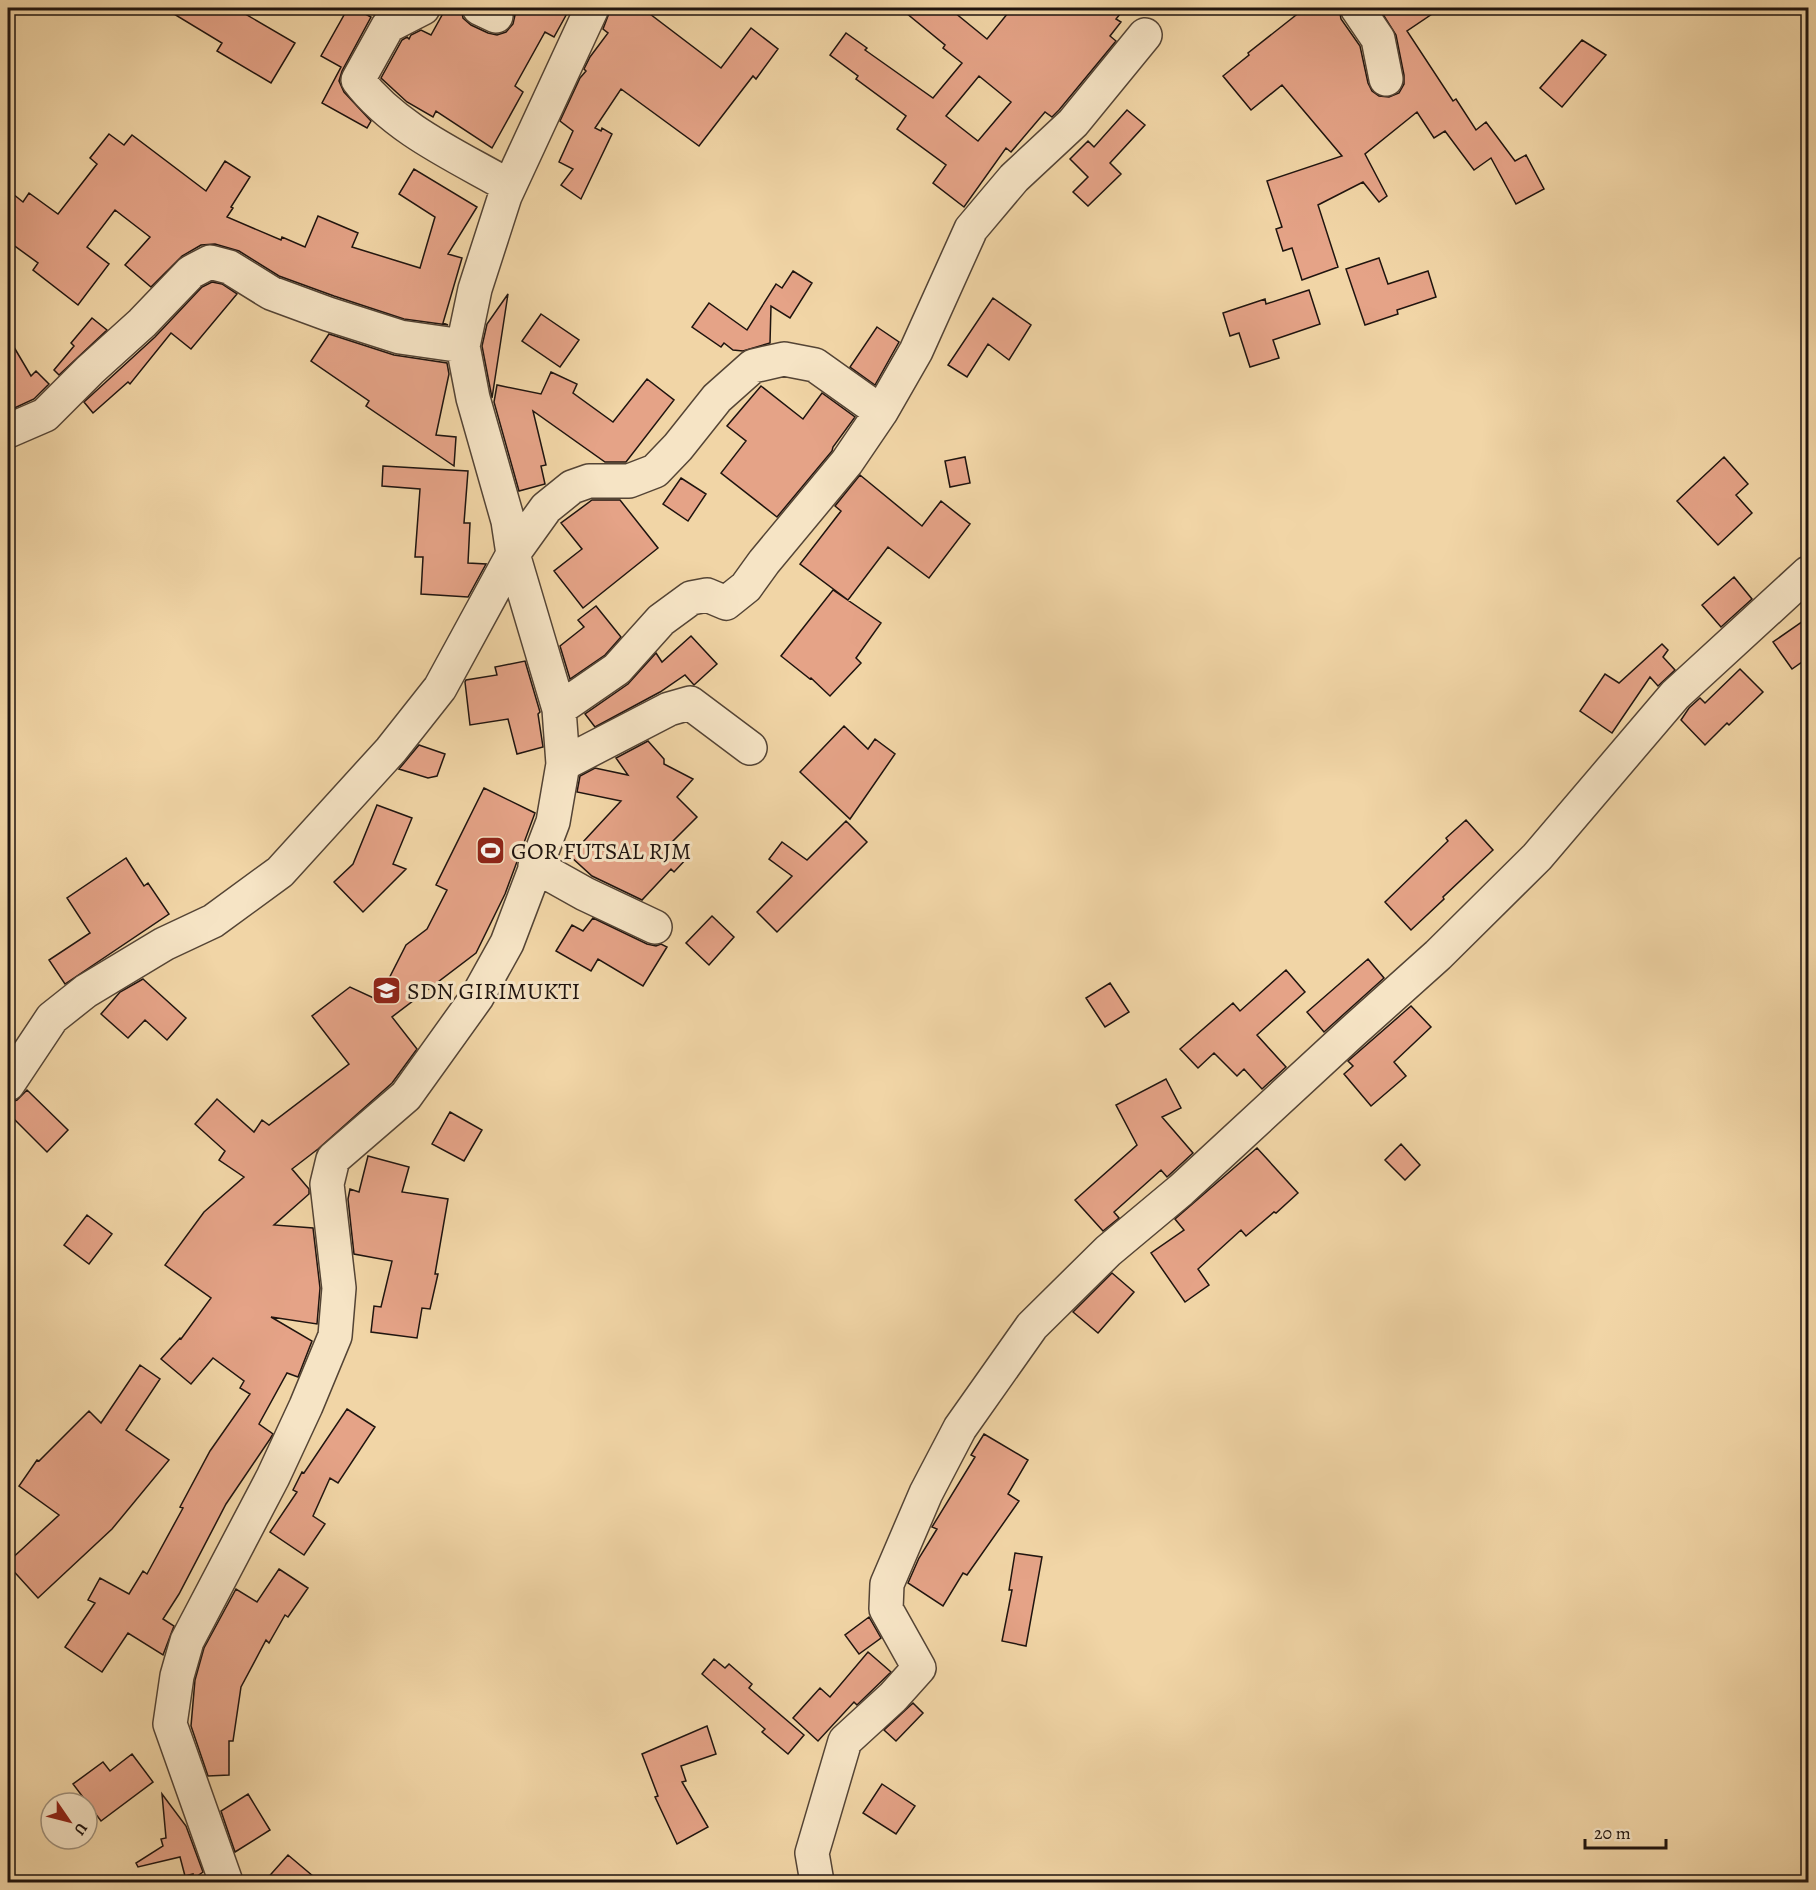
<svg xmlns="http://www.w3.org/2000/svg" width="1816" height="1890" viewBox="0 0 1816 1890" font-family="Alegreya,serif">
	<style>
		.building { fill: #e5a387; stroke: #1f140f; stroke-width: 1.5; fill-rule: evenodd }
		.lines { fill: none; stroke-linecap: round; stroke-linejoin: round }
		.minor-casing { stroke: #544435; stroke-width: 36 }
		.minor { stroke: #f6e4c5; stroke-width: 33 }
		.labels { text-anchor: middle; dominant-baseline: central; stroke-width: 6; stroke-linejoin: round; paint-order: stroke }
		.poi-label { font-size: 24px; fill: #1f140f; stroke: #f6e4c5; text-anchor: start }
	</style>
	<rect width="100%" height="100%" fill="#f1d5a6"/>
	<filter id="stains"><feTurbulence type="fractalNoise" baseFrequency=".00333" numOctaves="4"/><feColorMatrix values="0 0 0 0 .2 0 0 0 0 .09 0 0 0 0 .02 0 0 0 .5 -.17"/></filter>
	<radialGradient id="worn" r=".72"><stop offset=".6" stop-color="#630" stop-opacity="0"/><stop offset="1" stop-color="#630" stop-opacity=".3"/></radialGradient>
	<!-- building -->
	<path class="building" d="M 164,8 L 235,8 L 295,43 L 271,83 L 217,51 L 222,43 Z
		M 348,8 L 354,8 L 371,17 L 342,71 L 339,81 L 344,92 L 371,121 L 367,128 L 322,103 L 341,67 L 321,56 Z
		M 446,8 L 461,8 L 463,18 L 471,25 L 488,33 L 497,35 L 506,32 L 513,24 L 515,15 L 512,8 L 570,8 L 554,37 L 545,32 L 515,86 L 523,92 L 492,148 L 436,111 L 433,117 L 407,102 L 381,78 L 402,40 L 407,37 L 409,39 L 411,35 L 421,30 L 431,35 Z
		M 611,8 L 642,8 L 721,68 L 751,28 L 778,49 L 756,79 L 753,76 L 699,146 L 621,89 L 595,128 L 601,131 L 602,128 L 612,134 L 581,199 L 561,185 L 573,169 L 559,162 L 573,131 L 560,121 L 580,78 L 586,71 L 584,69 L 590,57 L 608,33 L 603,29 Z
		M 900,8 L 949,8 L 987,39 L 1012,8 L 1125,8 L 1116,19 L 1121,22 L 1110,36 L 1116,41 L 1059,110 L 1052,117 L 1045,112 L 1011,152 L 1006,148 L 964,207 L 933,183 L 946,165 L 897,129 L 906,116 L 856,79 L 858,76 L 830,55 L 846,33 L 867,48 L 865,50 L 933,98 L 962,63 L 943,48 L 945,45 ZM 979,76 L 1011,102 L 978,141 L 946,116 Z
		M 1305,8 L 1339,8 L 1341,19 L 1360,46 L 1368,83 L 1372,91 L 1379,96 L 1389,97 L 1399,93 L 1404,84 L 1404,75 L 1396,35 L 1379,8 L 1441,8 L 1407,31 L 1453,101 L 1456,99 L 1476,130 L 1486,122 L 1515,161 L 1526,155 L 1544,189 L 1516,204 L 1491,158 L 1474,170 L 1445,131 L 1434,138 L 1417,112 L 1365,154 L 1387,196 L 1379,202 L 1363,182 L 1318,205 L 1338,267 L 1302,280 L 1292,248 L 1283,251 L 1276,229 L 1282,227 L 1267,181 L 1342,156 L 1282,85 L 1251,110 L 1223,76 L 1249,55 L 1248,53 Z
		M 1582,40 L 1606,55 L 1562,107 L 1540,88 Z
		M 1127,110 L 1145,125 L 1110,163 L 1121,174 L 1088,206 L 1073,192 L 1088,177 L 1070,159 L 1088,141 L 1094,147 Z
		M 109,134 L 124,145 L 132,135 L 206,191 L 225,161 L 250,177 L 231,207 L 233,208 L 227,217 L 281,240 L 282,237 L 305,247 L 318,216 L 358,233 L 352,247 L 420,268 L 435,217 L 399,194 L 414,169 L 477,207 L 448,254 L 462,258 L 443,323 L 448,325 L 404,319 L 334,296 L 279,276 L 239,251 L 215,244 L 201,245 L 182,256 L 151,287 L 125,265 L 150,237 L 115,210 L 87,247 L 109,264 L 78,305 L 33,270 L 38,263 L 8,241 L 8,190 L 23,202 L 29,193 L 58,214 L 97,164 L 90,158 Z
		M 1379,258 L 1388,284 L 1428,271 L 1436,297 L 1397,310 L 1398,314 L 1365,325 L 1346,269 Z
		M 793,271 L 812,283 L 790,318 L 771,306 L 770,343 L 743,351 L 733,350 L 724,343 L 721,347 L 692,327 L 709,303 L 747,330 L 776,284 L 782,288 Z
		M 212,282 L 222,284 L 237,294 L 191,349 L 171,333 L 130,384 L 128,382 L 93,413 L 84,402 L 155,337 L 202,287 Z
		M 1309,290 L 1320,324 L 1273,340 L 1279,358 L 1250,367 L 1239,333 L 1230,336 L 1223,313 L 1265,299 L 1266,304 Z
		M 508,294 L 492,398 L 482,346 L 487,324 Z
		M 993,298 L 1031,325 L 1009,360 L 988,344 L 967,377 L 948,365 Z
		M 541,314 L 579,340 L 560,367 L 522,341 Z
		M 92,318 L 107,330 L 59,375 L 54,370 L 74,346 L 71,343 Z
		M 877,327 L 899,342 L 875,385 L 850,367 Z
		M 329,334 L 394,355 L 447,363 L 449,374 L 436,435 L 456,437 L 454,466 L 366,406 L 369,401 L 311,361 Z
		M 8,337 L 31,376 L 36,371 L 49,384 L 34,399 L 8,411 Z
		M 551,372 L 577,384 L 573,393 L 613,422 L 647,379 L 674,400 L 626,462 L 605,462 L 533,411 L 546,465 L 541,466 L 545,484 L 519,491 L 494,402 L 497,385 L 541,394 Z
		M 761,386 L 803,419 L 822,393 L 855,417 L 833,447 L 832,451 L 777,517 L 721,473 L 746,441 L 727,426 Z
		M 965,457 L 970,483 L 950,487 L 945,461 Z
		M 1724,457 L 1748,484 L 1736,495 L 1752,513 L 1718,545 L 1677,501 Z
		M 383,466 L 468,471 L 464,523 L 470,523 L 468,563 L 486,564 L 468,597 L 421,594 L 423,557 L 415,557 L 420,489 L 382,486 Z
		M 860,475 L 922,526 L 941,501 L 970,524 L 929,578 L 888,547 L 848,600 L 800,564 L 841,511 L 835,506 Z
		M 681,478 L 706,494 L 688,521 L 663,504 Z
		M 592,500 L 620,500 L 658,548 L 583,608 L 554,571 L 582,549 L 561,523 Z
		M 1734,577 L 1752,599 L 1721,627 L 1702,605 Z
		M 833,590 L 881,623 L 856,658 L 861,663 L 830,696 L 811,678 L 810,679 L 781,656 Z
		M 596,606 L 621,637 L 605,655 L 570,679 L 560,646 L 584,627 L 578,620 Z
		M 1809,617 L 1809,657 L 1792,669 L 1773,642 Z
		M 691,636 L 717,664 L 694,685 L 685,675 L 660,692 L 595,727 L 585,714 L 628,684 L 656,653 L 662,662 Z
		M 1662,644 L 1668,650 L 1663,657 L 1675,670 L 1658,686 L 1650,677 L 1612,733 L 1580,711 L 1605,674 L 1619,683 Z
		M 525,661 L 540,712 L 538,714 L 543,747 L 517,754 L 508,719 L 470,725 L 465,682 L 466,680 L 497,675 L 495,667 Z
		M 1740,669 L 1763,692 L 1729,725 L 1727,723 L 1705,745 L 1681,720 L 1689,708 L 1700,698 L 1705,703 Z
		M 844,726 L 868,749 L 875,739 L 895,754 L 850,819 L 800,772 Z
		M 648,741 L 664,759 L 664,764 L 693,779 L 677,797 L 697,817 L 672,842 L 688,857 L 674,872 L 671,869 L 642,900 L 592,876 L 570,856 L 621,801 L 577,792 L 580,776 L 595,768 L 628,775 L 616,758 Z
		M 419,745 L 445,754 L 437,776 L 428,778 L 399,769 Z
		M 484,788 L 535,813 L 505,894 L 476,953 L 392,1017 L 417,1049 L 392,1083 L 318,1149 L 292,1169 L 309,1189 L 309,1194 L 274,1225 L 313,1228 L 320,1288 L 317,1324 L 271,1317 L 312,1341 L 298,1377 L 287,1373 L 259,1424 L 273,1434 L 270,1439 L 226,1504 L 179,1594 L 163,1619 L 174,1626 L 163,1655 L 128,1633 L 102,1672 L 65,1647 L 95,1603 L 88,1600 L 100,1578 L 129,1594 L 143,1571 L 147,1574 L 183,1508 L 180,1507 L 210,1451 L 250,1394 L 240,1388 L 244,1381 L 213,1358 L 191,1384 L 161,1359 L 180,1338 L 181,1339 L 211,1298 L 165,1265 L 204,1212 L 244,1177 L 219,1160 L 225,1151 L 195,1124 L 217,1099 L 254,1132 L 262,1120 L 269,1125 L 349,1064 L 312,1016 L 350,987 L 378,1000 L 406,945 L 427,929 L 447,890 L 436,885 Z
		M 377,805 L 412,818 L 393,864 L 406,869 L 363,912 L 334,882 L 353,864 Z
		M 1466,820 L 1493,850 L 1443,897 L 1444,899 L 1411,930 L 1385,902 L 1448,841 L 1446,838 Z
		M 846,821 L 867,842 L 777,932 L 757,912 L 792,876 L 769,859 L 782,842 L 807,860 Z
		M 126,858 L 144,886 L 148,883 L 169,914 L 65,984 L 49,960 L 90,933 L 67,898 Z
		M 712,916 L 734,937 L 709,965 L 686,943 Z
		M 593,918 L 647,944 L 656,946 L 661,944 L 667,947 L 643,986 L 598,959 L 591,971 L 556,951 L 572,925 L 583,931 Z
		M 1368,959 L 1384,978 L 1324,1032 L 1307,1012 Z
		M 1286,970 L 1305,992 L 1257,1035 L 1286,1067 L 1262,1089 L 1244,1069 L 1237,1076 L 1214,1053 L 1198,1068 L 1180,1049 L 1233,1003 L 1240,1011 Z
		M 143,979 L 186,1018 L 167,1040 L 145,1020 L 128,1038 L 101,1014 L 120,992 Z
		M 1110,983 L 1129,1012 L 1105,1027 L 1086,998 Z
		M 1411,1006 L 1431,1027 L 1394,1062 L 1406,1076 L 1371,1106 L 1344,1074 L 1353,1066 L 1348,1061 Z
		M 1166,1079 L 1181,1108 L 1162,1117 L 1193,1153 L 1167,1177 L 1161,1170 L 1114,1212 L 1119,1218 L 1103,1231 L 1075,1200 L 1137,1145 L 1116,1105 Z
		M 27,1090 L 68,1130 L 47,1152 L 8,1113 L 8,1103 L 17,1100 Z
		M 450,1112 L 482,1130 L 464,1161 L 432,1144 Z
		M 1401,1144 L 1420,1165 L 1405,1180 L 1385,1160 Z
		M 1257,1148 L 1298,1193 L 1276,1213 L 1274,1212 L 1246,1236 L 1241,1230 L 1198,1269 L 1209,1285 L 1185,1302 L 1151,1253 L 1184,1230 L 1175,1219 Z
		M 368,1156 L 409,1167 L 402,1192 L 448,1199 L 435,1274 L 438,1274 L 430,1309 L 422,1308 L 417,1338 L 371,1332 L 374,1306 L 381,1307 L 392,1261 L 354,1254 L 348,1199 L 350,1189 L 359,1192 Z
		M 87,1215 L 112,1234 L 89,1264 L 64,1245 Z
		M 1112,1273 L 1134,1292 L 1098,1333 L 1073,1312 Z
		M 140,1365 L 160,1379 L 126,1430 L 169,1460 L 112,1529 L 38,1598 L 8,1565 L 8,1562 L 59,1515 L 19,1486 L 37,1460 L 39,1461 L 89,1411 L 101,1423 Z
		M 347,1409 L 375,1427 L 338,1483 L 330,1478 L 313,1516 L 325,1524 L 304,1555 L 270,1532 L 297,1492 L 293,1490 L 302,1472 L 304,1473 Z
		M 984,1434 L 1028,1460 L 1008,1494 L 1019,1501 L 967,1575 L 963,1573 L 943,1606 L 908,1583 L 919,1558 L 937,1529 L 932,1527 L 975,1457 L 971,1455 Z
		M 1015,1553 L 1042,1557 L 1026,1646 L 1002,1641 L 1012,1590 L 1009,1590 Z
		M 279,1569 L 308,1588 L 288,1617 L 285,1615 L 269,1643 L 266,1640 L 241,1687 L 233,1741 L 229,1741 L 229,1775 L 208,1776 L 191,1726 L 195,1680 L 204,1648 L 236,1589 L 257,1602 Z
		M 869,1617 L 881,1638 L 859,1654 L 845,1635 Z
		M 868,1652 L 891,1672 L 857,1705 L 854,1702 L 818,1741 L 793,1718 L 820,1688 L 830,1697 Z
		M 714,1659 L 725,1668 L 729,1664 L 752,1684 L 749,1688 L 804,1735 L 788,1754 L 762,1732 L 765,1729 L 702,1674 Z
		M 913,1703 L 923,1713 L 896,1741 L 884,1730 Z
		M 707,1726 L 716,1754 L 681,1766 L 686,1781 L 682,1782 L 708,1827 L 677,1844 L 655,1797 L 658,1796 L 642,1754 Z
		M 132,1754 L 153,1782 L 101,1821 L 73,1784 L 103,1762 L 110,1771 Z
		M 882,1784 L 915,1806 L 896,1834 L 863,1813 Z
		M 162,1794 L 186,1826 L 203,1872 L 193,1879 L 193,1874 L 185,1876 L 180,1857 L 138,1867 L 136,1863 L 163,1846 L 161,1839 L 166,1838 Z
		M 248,1794 L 270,1830 L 235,1852 L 221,1811 Z
		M 288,1855 L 320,1882 L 264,1882 Z"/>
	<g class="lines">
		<defs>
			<path id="minor" d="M 423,8 L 388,26 L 358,80 C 395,129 457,156 509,186
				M 479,8 L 496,16
				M 1357,8 L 1378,39 L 1386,79
				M 8,431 L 45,415 L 90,370 L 142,323 L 191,272 L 210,262 L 229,267 L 271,293 L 328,314 L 400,337 L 463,346
				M 559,709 L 617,669 L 661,620 L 691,598 L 707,595 L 726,603 L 746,587 L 764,562 L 847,462 L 881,412 L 916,351 L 971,229 L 1014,178 L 1073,123 L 1145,35
				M 563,764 L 669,709 L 690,703 L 750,748
				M 535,866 L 585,894 L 655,927
				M 8,1084 L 52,1018 L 86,991 L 164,944 L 213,921 L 280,872 L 391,750 L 440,688 L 513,554 L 546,508 L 572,487 L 589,481 L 629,481 L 655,471 L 678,447 L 717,398 L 753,366 L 784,359 L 815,365 L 881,412
				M 226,1882 L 170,1724 L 177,1676 L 187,1641 L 273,1477 L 306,1406 L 335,1336 L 339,1288 L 327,1184 L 333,1159 L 406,1096 L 477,997 L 507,943 L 553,822 L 563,764 L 559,709 L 513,554 L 508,521 L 473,398 L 463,346 L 475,289 L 505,196 L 592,8
				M 817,1882 L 812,1853 L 845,1741 L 893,1697 L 919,1668 L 886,1609 L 887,1584 L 926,1493 L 960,1428 L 1032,1326 L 1108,1251 L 1181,1190 L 1351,1033 L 1438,955 L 1537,857 L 1675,695 L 1808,573"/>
		</defs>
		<!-- minor casing -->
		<use href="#minor" class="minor-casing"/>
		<!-- minor -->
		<use href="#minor" class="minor"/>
	</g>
	<!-- icons -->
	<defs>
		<symbol id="stadium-square" viewBox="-11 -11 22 22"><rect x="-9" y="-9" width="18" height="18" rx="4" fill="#8f2418" stroke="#f6e4c5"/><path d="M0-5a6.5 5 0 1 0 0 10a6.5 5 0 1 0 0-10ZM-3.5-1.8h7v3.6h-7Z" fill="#fff"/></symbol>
		<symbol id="school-square" viewBox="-11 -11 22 22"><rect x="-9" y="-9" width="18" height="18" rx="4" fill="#8f2418" stroke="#f6e4c5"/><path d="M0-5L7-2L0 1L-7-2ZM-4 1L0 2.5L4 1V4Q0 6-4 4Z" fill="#fff"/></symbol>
	</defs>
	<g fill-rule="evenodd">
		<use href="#stadium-square" x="474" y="834" width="33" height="33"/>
		<use href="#school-square" x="370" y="974" width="33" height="33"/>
	</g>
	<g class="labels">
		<!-- poi labels -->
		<g class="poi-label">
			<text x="511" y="851">GOR FUTSAL RJM</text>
			<text x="407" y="991">SDN GIRIMUKTI</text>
		</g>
	</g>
	<!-- margin -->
	<rect width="1816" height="1890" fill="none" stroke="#f1d5a6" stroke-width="30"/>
	<rect x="9" y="9" width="1798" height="1872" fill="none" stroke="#1f140f" stroke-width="3"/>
	<rect x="15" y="15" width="1786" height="1860" fill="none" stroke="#1f140f" stroke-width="1.5"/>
	<!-- north arrow -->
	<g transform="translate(69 1821) rotate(125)"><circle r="28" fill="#f6e4c5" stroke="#a0917c" stroke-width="1.5"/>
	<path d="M0-4.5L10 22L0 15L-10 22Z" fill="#8f2418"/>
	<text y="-9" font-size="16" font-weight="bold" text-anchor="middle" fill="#1f140f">U</text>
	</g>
	<!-- scale -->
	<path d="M1585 1839v9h81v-9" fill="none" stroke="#1f140f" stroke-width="3"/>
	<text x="1594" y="1839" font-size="18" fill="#1f140f" stroke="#f6e4c5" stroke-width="4.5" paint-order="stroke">20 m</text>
	<rect width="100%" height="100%" filter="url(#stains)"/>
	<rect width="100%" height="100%" fill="url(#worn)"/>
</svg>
